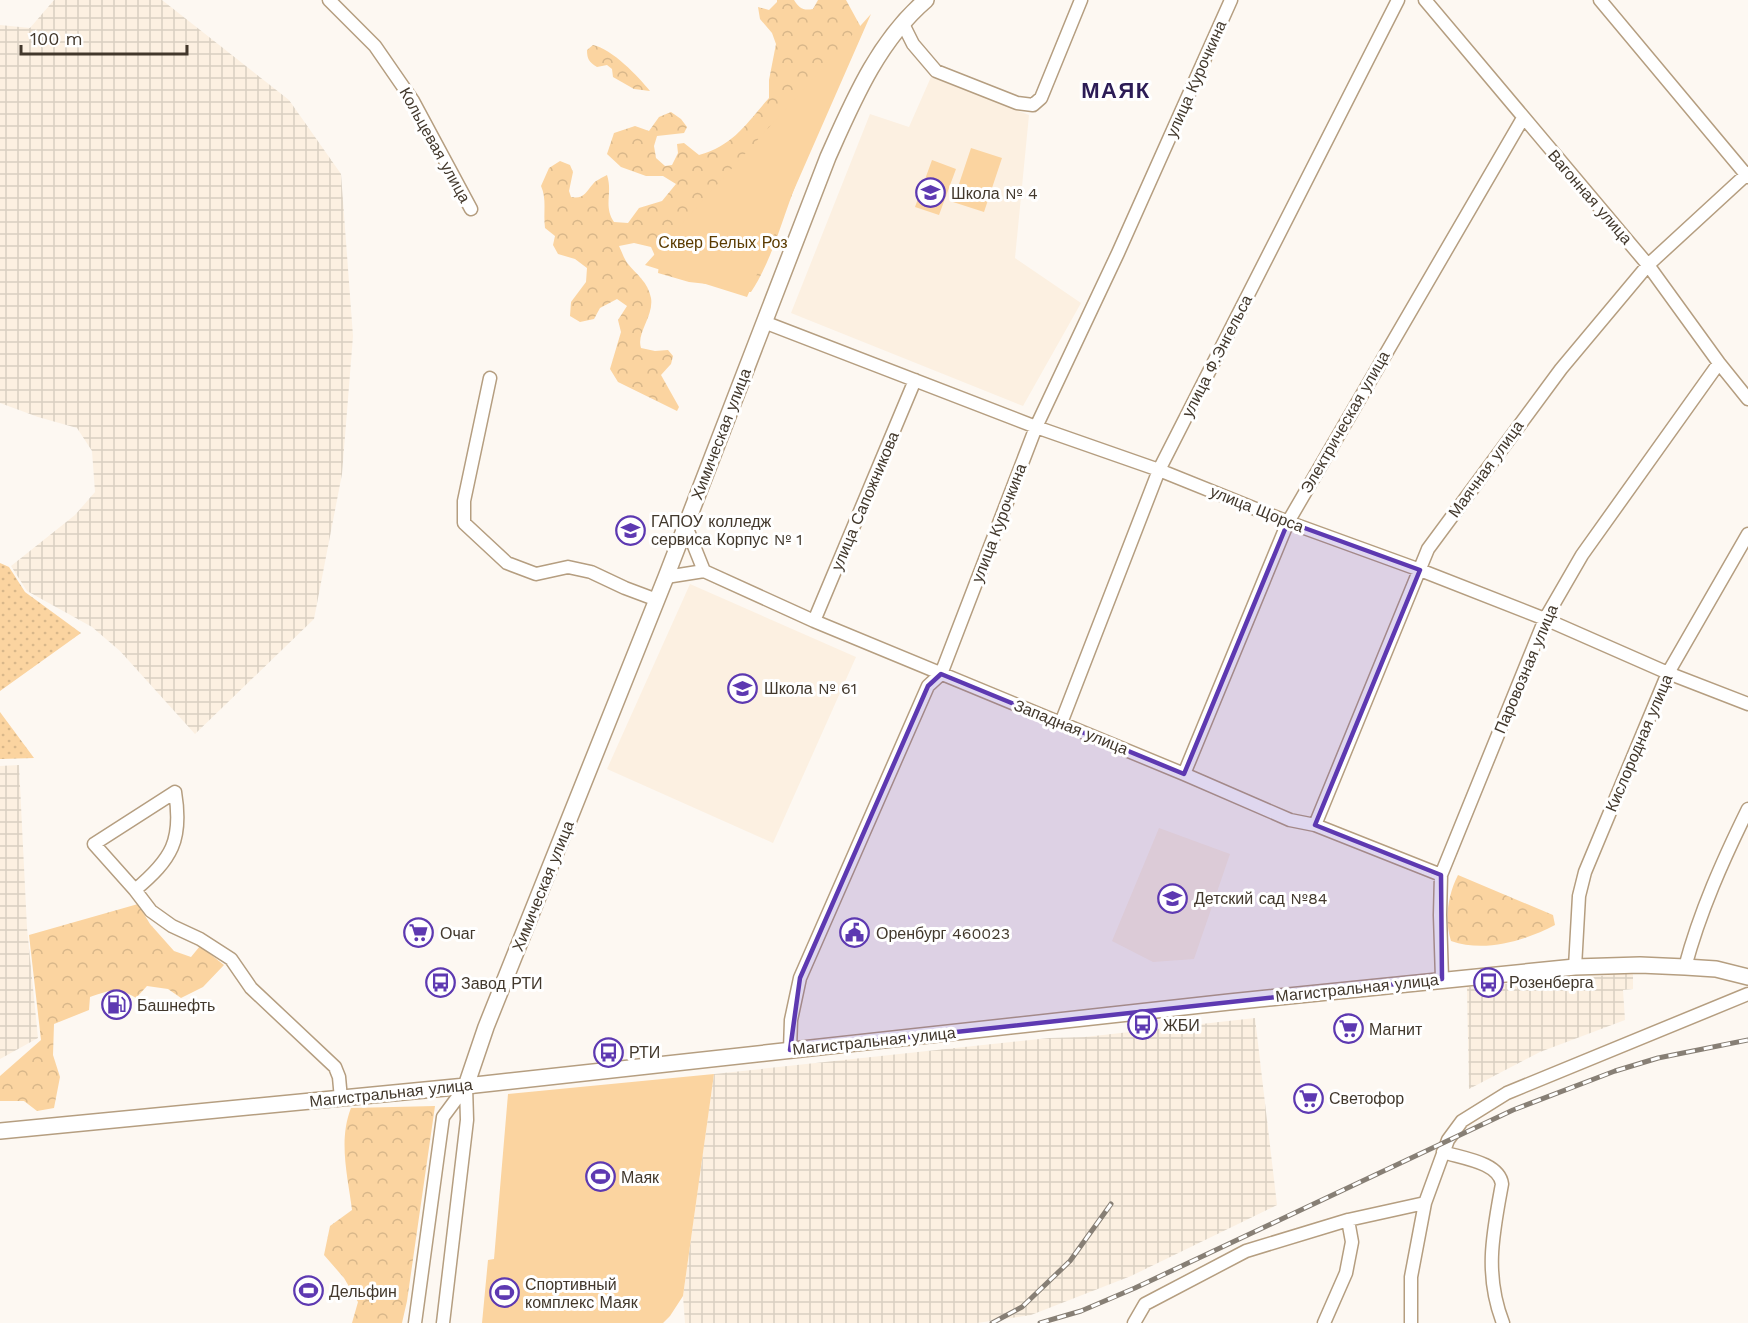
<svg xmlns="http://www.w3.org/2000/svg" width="1748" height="1323" viewBox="0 0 1748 1323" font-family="'Work Sans',sans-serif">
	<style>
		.built { fill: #fcf0e1 }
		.industrial { fill: url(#industrial-grid) }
		.grass { fill: url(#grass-dots) }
		.forest { fill: url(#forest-crowns) }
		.park { fill: #fbd4a0 }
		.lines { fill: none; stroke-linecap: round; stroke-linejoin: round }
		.minor-casing { stroke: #b59e80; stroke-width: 15 }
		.tertiary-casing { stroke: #b59e80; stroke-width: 18 }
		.minor { stroke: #fff; stroke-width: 12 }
		.tertiary { stroke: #fff; stroke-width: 15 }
		.rail-casing { stroke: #877f75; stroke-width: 5 }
		.rail { stroke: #fff; stroke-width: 3; stroke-dasharray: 9; stroke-linecap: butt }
		.marked { fill: #5d39b1; fill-opacity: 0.2; stroke: #5d39b1; stroke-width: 4.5; stroke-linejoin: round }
		.labels { text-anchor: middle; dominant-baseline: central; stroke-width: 6; stroke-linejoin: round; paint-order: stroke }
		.street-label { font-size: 16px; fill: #42382c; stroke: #fff }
		.poi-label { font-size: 16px; fill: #42382c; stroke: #fff; text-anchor: start }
		.park-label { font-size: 16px; fill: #5b3b01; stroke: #fff }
		.district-label { font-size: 22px; font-weight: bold; letter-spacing: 1.5px; fill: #2c1c56; stroke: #fff }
	</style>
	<defs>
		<pattern id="industrial-grid" width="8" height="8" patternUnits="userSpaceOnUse" patternTransform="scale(1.5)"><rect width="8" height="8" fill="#fcf0e1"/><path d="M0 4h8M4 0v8" fill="none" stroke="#d9cfc1"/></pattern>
		<pattern id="grass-dots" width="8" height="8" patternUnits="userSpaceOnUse" patternTransform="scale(1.5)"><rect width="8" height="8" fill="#fbd4a0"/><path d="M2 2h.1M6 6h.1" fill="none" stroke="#d8b78a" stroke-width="1.8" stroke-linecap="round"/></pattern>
		<pattern id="forest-crowns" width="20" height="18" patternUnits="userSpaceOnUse" patternTransform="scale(1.5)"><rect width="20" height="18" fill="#fbd4a0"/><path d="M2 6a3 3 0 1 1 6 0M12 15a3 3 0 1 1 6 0" fill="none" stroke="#d8b78a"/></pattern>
	</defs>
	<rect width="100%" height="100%" fill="#fdf8f2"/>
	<!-- built -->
	<path class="built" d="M 931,77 L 1029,115 L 1015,258 L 1081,303 L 1023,406 L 791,313 L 870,114 L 909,127 Z
		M 690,584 L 856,657 L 773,843 L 607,769 Z
		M 1159,828 L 1230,854 L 1194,959 L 1153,962 L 1112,941 Z"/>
	<!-- industrial -->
	<path class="industrial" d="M 54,0 L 162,0 L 289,100 L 341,174 L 353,336 L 342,474 L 314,619 L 195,734 L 120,651 L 92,627 L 27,591 L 11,566 L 75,515 L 95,492 L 92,451 L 77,428 L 38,417 L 0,403 L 0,25 L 30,28 Z
		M 19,765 L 27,928 L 38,1038 L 0,1059 L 0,766 Z
		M 1623,974 L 1633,974 L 1633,989 L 1623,990 L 1625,1020 L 1540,1052 L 1469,1089 L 1467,987 Z
		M 1255,1018 L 1277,1205 L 1131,1276 L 1031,1315 L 977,1323 L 685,1323 L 683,1296 L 714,1074 L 1049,1038 L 1085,1037 Z"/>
	<!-- grass -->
	<path class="grass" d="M 0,563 L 9,567 L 25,592 L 81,633 L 0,691 Z
		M 0,712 L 34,758 L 0,759 Z"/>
	<!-- forest -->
	<path class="forest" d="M 777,0 L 794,0 C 799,8 803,11 813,9 L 818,0 L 846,0 L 863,31 C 842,78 819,125 800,174 C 784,212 774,257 751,292 L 738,292 L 725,286 L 689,282 L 658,273 L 659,265 L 651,247 L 634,243 L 619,246 C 622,252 624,259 628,264 C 637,275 648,282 651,298 C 654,316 636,333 641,348 L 655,351 L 668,350 L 673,356 L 671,364 L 661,375 L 679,407 L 677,411 L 618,382 L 610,369 L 621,332 L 618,320 L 627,306 L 617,299 L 600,308 L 594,319 L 580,322 L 570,316 L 571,302 L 586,282 L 587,268 L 575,259 L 558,254 L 553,245 L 555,236 L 545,228 C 543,213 547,199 541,186 L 549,168 L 560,161 L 570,165 L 573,172 L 569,191 L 571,197 C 584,199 585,193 593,184 C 596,180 602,178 607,175 C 613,193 603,206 614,222 L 628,223 L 639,208 L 662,201 L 676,184 L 663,176 L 646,176 L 621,167 L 607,154 L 614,133 L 635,126 L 649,131 L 659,117 L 671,112 L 681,119 L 687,127 L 684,133 L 657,136 L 654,146 L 656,158 L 665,166 L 672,165 L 678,153 L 677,144 L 684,143 L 699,155 C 734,145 745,125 769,98 L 769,80 L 776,44 L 772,33 L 760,19 L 758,7 L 769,10 L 777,2 Z
		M 593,45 C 612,49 638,76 650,91 L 634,89 L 613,77 L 612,69 L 607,65 L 597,67 C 589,62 587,59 587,50 Z
		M 1458,875 L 1553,915 L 1555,925 C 1524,941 1485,953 1451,941 C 1444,919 1448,895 1458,875 Z
		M 138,904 L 150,924 L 174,951 L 191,957 L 200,946 L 224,965 L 203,987 L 181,998 L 168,989 L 147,986 L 136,998 C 116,986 112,990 90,997 L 89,1010 L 54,1024 L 53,1055 L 60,1077 L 54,1108 L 37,1111 L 24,1101 L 0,1101 L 0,1076 L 41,1040 L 29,935 Z
		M 435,1106 L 407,1301 L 402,1323 L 352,1323 L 358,1302 L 344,1278 L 324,1255 L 330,1226 L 352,1210 C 348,1177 338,1141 351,1108 Z"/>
	<!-- park -->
	<path class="park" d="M 871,14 L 747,297 L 645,265 Z
		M 971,148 L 1002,158 L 984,212 L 953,202 Z
		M 932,160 L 956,169 L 939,215 L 915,207 Z
		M 714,1074 L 683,1296 L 670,1316 L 663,1323 L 482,1323 L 488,1260 L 494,1259 L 508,1094 Z"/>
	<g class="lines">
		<defs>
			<path id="minor" d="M 329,0 L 375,46 L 413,101 L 471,209
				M 1425,0 L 1648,265 L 1719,363 L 1748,399
				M 1600,0 L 1748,177
				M 903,24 L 913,44 L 936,71 L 1017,103 L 1033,105 L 1041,98 L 1081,0
				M 764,322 L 1036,427 L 1159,470 L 1288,522 L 1420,570 L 1545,619 L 1668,673 L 1748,704
				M 490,378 L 464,501 L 464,523 L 507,563 L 536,574 L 568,567 L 591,572 L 625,588 L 657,600
				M 704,571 L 814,621 L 1184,774 L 1290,820 L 1315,825 L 1441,875
				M 666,577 L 704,571 L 686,526
				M 814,621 L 915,380
				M 1061,723 L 1159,470 L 1398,0
				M 1184,774 L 1288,522 L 1523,118
				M 1315,825 L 1428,549 L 1561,369 L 1648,265 L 1748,173
				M 135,890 L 94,844 L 175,792 C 183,840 172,859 135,890 L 151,911 L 172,926 L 200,939 L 231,959 L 251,988 L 335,1067 L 339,1077 L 341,1099
				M 1575,967 L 1579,896 L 1585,872 L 1668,673 L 1748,534
				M 1685,967 C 1700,911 1723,860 1748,809
				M 1442,979 L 1440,915 L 1441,875 L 1545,619 L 1582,555 L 1719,363
				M 790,1050 L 791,1020 L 800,978 L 928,686 L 941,674 L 1036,427 L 1118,253 L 1231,0
				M 1443,1152 C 1461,1158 1499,1162 1502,1184 C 1493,1233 1484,1274 1503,1323
				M 415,1323 L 443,1117 L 466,1086
				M 443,1323 L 467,1120 L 466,1086
				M 1134,1323 L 1145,1304 L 1246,1251 L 1348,1220 L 1425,1203
				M 1324,1323 L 1346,1273 L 1352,1242 L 1348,1220
				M 1411,1323 L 1411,1277 L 1425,1203 L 1448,1140 L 1462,1121 L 1507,1093 L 1748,994"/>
			<path id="tertiary" d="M 466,1086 L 486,1027 L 666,577 L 828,157 C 853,101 878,41 926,0
				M 0,1131 L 466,1086 L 1229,1002 L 1575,967 L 1640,965 L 1685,967 L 1716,969 L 1748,977"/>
		</defs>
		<!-- minor casing -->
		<use href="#minor" class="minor-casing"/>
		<!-- tertiary casing -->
		<use href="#tertiary" class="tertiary-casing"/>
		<!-- minor -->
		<use href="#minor" class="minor"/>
		<!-- tertiary -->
		<use href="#tertiary" class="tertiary"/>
		<defs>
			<path id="rail" d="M 992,1323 L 1022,1307 L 1070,1261 L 1111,1204
				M 1040,1323 L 1081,1311 L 1135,1288 L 1513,1110 L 1615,1071 L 1658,1058 L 1748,1040"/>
		</defs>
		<!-- rail casing -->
		<use href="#rail" class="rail-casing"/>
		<!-- rail -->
		<use href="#rail" class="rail"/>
	</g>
	<!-- marked area -->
	<path class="marked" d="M 1288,522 L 1420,570 L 1315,825 L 1441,875 L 1442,979 L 790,1050 L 800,978 L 928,686 L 941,674 L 1184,774 Z"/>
	<!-- icons -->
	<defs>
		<symbol id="school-ring" viewBox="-11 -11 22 22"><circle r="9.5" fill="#fff" stroke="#5d39b1" stroke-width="1.5"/><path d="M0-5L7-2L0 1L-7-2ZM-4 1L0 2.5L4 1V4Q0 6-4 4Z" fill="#5d39b1"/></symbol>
		<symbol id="university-ring" viewBox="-11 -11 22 22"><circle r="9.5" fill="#fff" stroke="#5d39b1" stroke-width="1.5"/><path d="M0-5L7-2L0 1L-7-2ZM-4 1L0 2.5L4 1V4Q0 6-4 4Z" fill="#5d39b1"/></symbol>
		<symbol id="supermarket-ring" viewBox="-11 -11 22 22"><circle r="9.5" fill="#fff" stroke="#5d39b1" stroke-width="1.5"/><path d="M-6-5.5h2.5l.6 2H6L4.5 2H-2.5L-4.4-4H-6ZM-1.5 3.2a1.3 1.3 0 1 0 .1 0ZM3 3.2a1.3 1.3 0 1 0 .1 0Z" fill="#5d39b1"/></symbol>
		<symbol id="civic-ring" viewBox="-11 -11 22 22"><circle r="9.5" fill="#fff" stroke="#5d39b1" stroke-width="1.5"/><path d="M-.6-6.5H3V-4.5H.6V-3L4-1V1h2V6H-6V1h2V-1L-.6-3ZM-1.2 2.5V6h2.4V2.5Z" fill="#5d39b1"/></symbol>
		<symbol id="bus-ring" viewBox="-11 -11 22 22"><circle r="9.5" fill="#fff" stroke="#5d39b1" stroke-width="1.5"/><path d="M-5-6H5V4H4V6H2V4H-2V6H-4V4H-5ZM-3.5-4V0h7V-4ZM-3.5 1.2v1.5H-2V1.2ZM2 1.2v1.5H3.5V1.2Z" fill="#5d39b1"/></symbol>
		<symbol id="fuel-ring" viewBox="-11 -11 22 22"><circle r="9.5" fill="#fff" stroke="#5d39b1" stroke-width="1.5"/><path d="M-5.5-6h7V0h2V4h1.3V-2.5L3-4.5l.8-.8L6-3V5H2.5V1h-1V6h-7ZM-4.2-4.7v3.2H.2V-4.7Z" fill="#5d39b1"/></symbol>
		<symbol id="stadium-ring" viewBox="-11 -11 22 22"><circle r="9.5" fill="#fff" stroke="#5d39b1" stroke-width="1.5"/><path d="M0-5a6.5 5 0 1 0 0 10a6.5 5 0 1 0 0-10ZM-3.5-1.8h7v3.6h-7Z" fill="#5d39b1"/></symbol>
	</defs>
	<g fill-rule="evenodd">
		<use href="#school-ring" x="914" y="176" width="33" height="33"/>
		<use href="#university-ring" x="614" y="514" width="33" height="33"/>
		<use href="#school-ring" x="726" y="672" width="33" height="33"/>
		<use href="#school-ring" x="1156" y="882" width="33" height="33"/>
		<use href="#supermarket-ring" x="402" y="916" width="33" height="33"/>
		<use href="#civic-ring" x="838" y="916" width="33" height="33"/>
		<use href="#bus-ring" x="1472" y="966" width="33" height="33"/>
		<use href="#bus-ring" x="424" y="966" width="33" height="33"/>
		<use href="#fuel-ring" x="100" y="988" width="33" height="33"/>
		<use href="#bus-ring" x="1126" y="1008" width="33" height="33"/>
		<use href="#supermarket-ring" x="1332" y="1012" width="33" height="33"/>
		<use href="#bus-ring" x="592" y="1036" width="33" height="33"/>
		<use href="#supermarket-ring" x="1292" y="1082" width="33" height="33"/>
		<use href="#stadium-ring" x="584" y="1160" width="33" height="33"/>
		<use href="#stadium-ring" x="292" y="1274" width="33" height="33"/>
		<use href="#stadium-ring" x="488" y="1276" width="33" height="33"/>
	</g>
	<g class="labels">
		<!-- street labels -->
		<g class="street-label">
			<text transform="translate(1196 79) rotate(-66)">улица Курочкина</text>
			<text transform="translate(435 145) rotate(61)">Кольцевая улица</text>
			<text transform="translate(1590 197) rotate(49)">Вагонная улица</text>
			<text transform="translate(1217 356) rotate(-63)">улица Ф.Энгельса</text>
			<text transform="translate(1345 422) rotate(-60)">Электрическая улица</text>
			<text transform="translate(721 434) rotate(-69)">Химическая улица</text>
			<text transform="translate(1486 469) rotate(-54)">Маячная улица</text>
			<text transform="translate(865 501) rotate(-67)">улица Сапожникова</text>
			<text transform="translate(1257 509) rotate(22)">улица Щорса</text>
			<text transform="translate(999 523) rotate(-69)">улица Курочкина</text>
			<text transform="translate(1526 669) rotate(-67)">Паровозная улица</text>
			<text transform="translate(1071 727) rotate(22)">Западная улица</text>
			<text transform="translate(1639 743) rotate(-67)">Кислородная улица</text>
			<text transform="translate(543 886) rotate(-68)">Химическая улица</text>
			<text transform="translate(1357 988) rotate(-6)">Магистральная улица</text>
			<text transform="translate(874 1041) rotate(-6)">Магистральная улица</text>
			<text transform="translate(391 1093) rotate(-6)">Магистральная улица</text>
		</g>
		<!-- poi labels -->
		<g class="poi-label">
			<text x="951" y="193">Школа № 4</text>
			<text x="651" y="521">ГАПОУ колледж<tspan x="651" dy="18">сервиса Корпус № 1</tspan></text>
			<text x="764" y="688">Школа № 61</text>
			<text x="1194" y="898">Детский сад №84</text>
			<text x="440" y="933">Очаг</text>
			<text x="876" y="933">Оренбург 460023</text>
			<text x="1509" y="982">Розенберга</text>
			<text x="461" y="983">Завод РТИ</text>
			<text x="137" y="1005">Башнефть</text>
			<text x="1163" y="1025">ЖБИ</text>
			<text x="1369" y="1029">Магнит</text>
			<text x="629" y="1052">РТИ</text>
			<text x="1329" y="1098">Светофор</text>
			<text x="621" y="1177">Маяк</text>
			<text x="525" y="1284">Спортивный<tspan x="525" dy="18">комплекс Маяк</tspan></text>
			<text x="329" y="1291">Дельфин</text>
		</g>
		<!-- park labels -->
		<g class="park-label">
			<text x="723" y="242">Сквер Белых Роз</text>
		</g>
		<!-- district labels -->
		<g class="district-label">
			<text x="1116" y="90">МАЯК</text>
		</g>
	</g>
	<!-- scale -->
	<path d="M21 45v9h166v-9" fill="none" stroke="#42382c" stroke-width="3"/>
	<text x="30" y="45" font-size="18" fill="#42382c" stroke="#ffffff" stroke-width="4.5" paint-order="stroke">100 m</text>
</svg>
